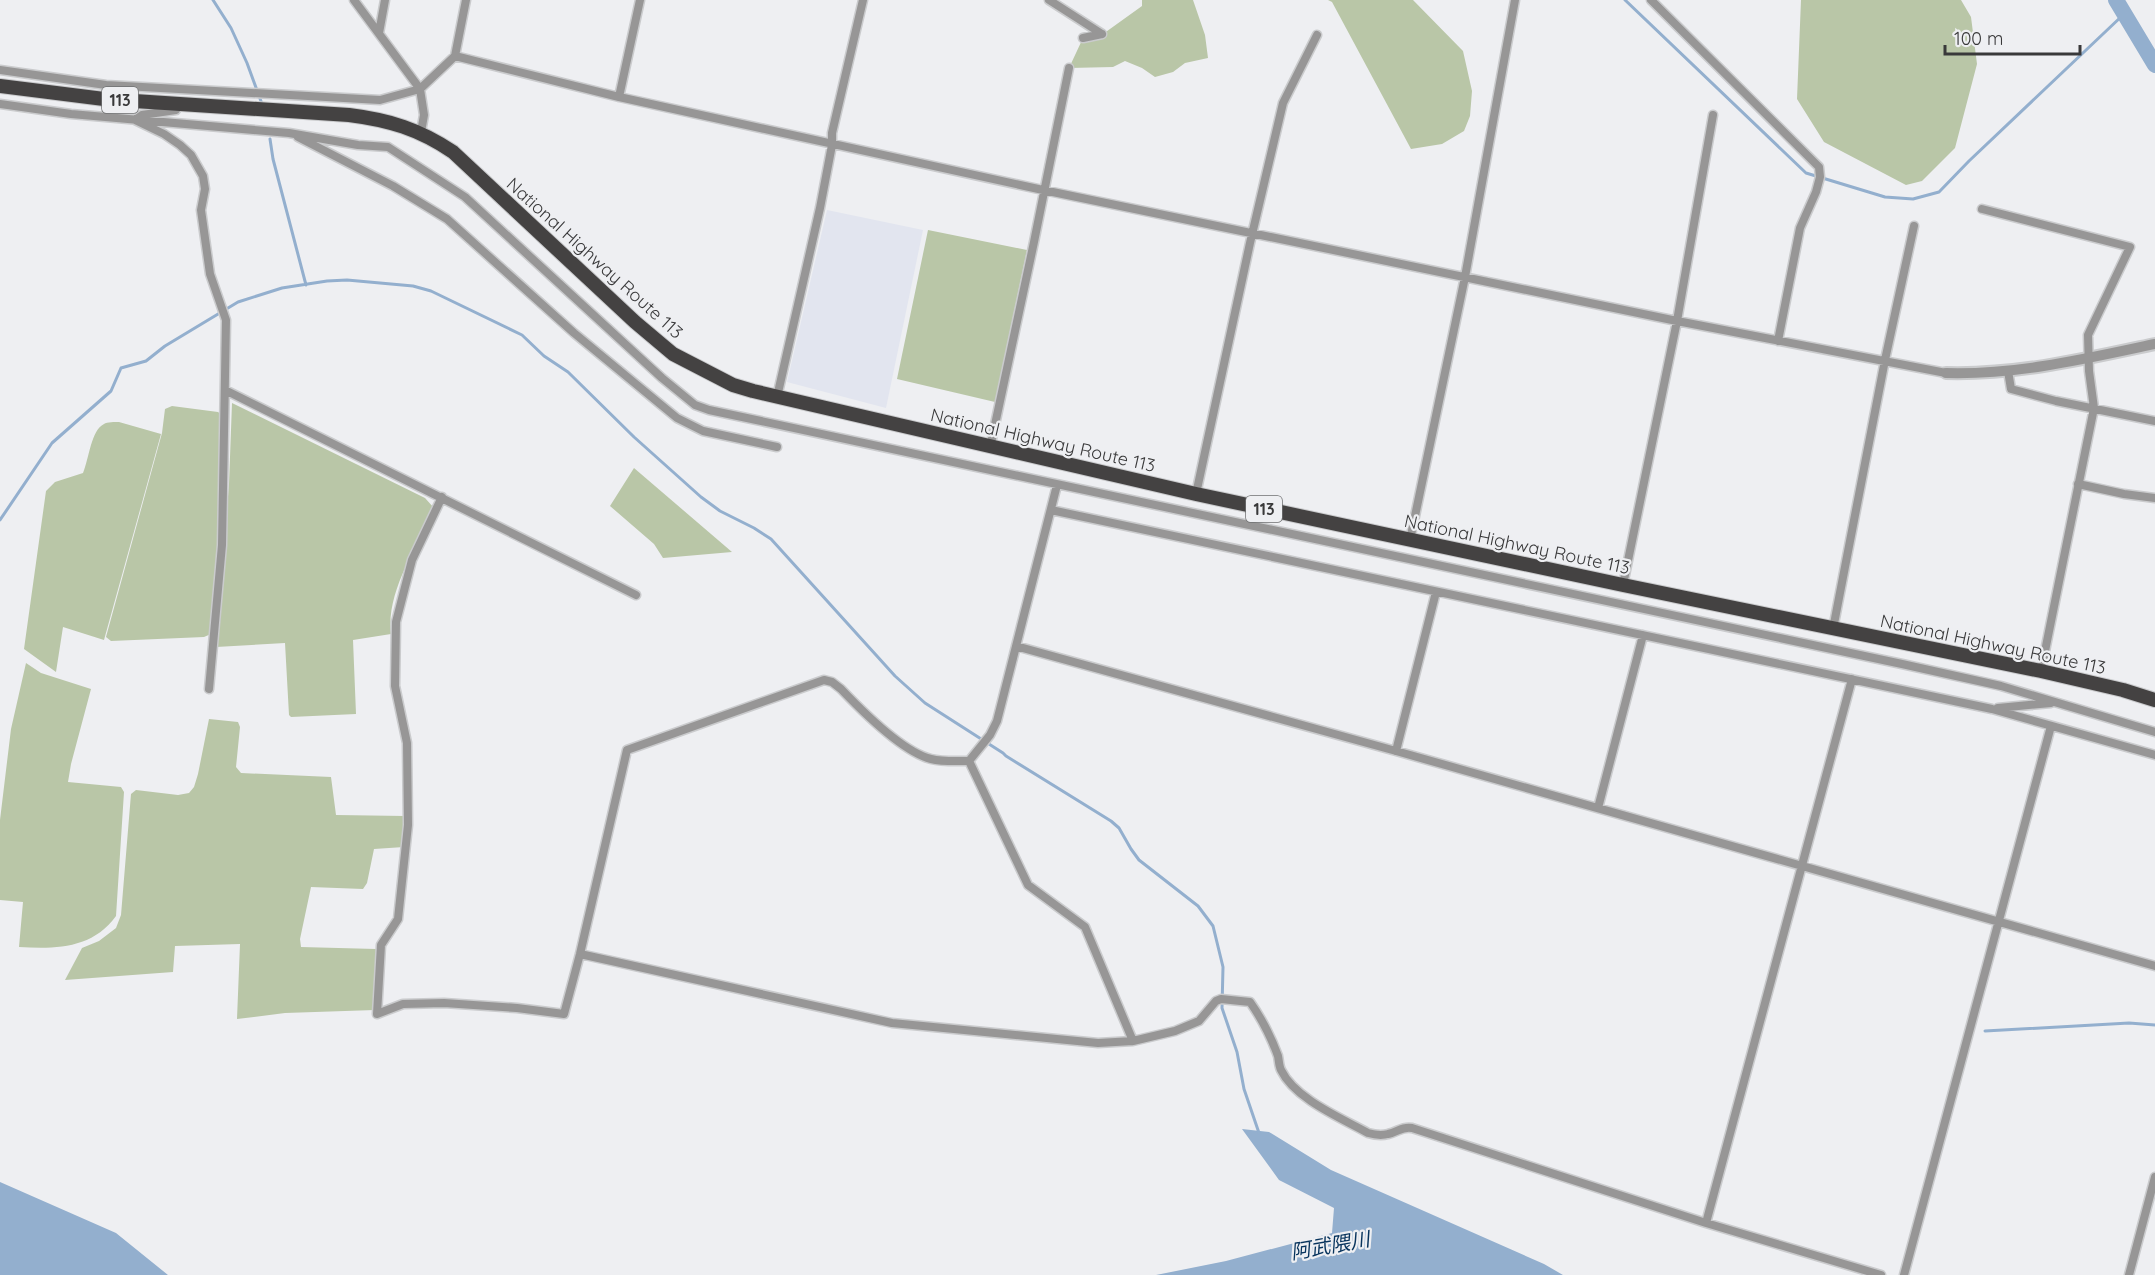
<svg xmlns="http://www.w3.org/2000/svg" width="2155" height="1275" viewBox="0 0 2155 1275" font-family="Quicksand,'Noto Sans JP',sans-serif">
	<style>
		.built { fill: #e2e5ef }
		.green { fill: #b9c6a7 }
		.water { fill: #93afce }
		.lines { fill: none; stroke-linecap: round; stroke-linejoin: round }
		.stream { stroke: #93afce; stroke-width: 3 }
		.river { stroke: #93afce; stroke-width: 16 }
		.minor-casing { stroke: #cacbcd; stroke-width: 11 }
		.tertiary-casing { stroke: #cacbcd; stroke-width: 14 }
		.trunk-casing { stroke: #cacbcd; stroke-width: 16 }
		.minor { stroke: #979696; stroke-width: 8 }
		.tertiary { stroke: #979696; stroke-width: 10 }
		.trunk { stroke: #444242; stroke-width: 14 }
		.labels { text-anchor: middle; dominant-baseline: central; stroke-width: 4.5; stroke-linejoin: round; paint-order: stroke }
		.shield { fill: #eeeff2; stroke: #6f7071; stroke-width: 1.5 }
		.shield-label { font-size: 16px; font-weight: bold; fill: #39393a }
		.street-label { font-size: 18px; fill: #39393a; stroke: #eeeff2 }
		.water-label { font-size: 20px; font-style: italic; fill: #08345d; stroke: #eeeff2 }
	</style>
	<rect width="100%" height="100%" fill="#eeeff2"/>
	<!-- built -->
	<path class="built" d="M 827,210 L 923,230 L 886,408 L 787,382 Z"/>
	<!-- green -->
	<path class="green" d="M 1142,0 L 1193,0 L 1205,35 L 1208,58 L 1185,63 L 1173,72 L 1155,77 L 1142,68 L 1125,61 L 1113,67 L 1069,68 L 1083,38 L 1103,34 L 1142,6 Z
		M 1328,0 L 1413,0 L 1463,51 L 1472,91 L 1470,116 L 1464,131 L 1442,144 L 1411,149 L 1332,2 Z
		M 1801,0 L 1961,0 L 1971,17 L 1977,64 L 1955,148 L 1922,181 L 1906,185 L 1824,142 L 1797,99 Z
		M 928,230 L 1027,250 L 995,402 L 897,379 Z
		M 232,403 L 425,498 L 434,508 L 432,515 C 415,550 386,593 391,634 L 353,640 L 356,714 L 291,717 L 289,715 L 285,643 L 216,647 L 229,484 Z
		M 172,406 L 218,412 L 223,416 L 219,526 L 211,634 L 204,637 L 111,641 L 106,637 L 162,433 L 165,409 Z
		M 119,422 L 161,434 L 104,640 L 63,627 L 56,672 L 24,649 L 46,491 L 55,482 L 83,473 C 89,459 91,430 104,424 C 107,422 115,422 119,422 Z
		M 634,468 L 732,552 L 663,558 L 654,544 L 610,506 Z
		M 26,663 L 41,673 L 91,689 L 71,764 L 68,782 L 121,787 L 124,792 L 116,916 C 92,949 56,949 19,947 L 23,902 L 0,900 L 0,820 L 11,729 Z
		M 209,719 L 238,722 L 240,727 L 236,767 L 241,773 L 331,777 L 336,815 L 405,816 L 404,847 L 374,849 L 367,883 L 363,889 L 311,887 L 300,939 L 301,947 L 376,949 L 377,1003 L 375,1010 L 285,1013 L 237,1019 L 240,944 L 175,946 L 173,972 L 65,980 L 82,948 L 99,941 L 116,928 L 121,915 L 131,794 L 136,790 L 178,795 L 189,793 L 194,787 L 198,774 Z"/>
	<!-- water -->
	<path class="water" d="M 1242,1129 L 1269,1132 L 1331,1170 L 1544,1264 L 1563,1275 L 1156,1275 L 1226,1261 L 1332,1233 L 1334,1208 L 1279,1180 Z
		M 0,1182 L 116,1233 L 168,1275 L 0,1275 Z"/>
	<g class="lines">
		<!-- stream -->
		<path class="stream" d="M 213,0 L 231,28 L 247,63 L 262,104
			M 1625,0 L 1806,173 L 1885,197 L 1913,199 L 1939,192 L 1969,161 L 2123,15
			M 270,139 L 273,159 L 306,285
			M 0,520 L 52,443 L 111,391 L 121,368 L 146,361 L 165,346 L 238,302 L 282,288 L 327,281 L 347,280 L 413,286 L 431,291 L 522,335 L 544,356 L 568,372 L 634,437 L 701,497 L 720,511 L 754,528 L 771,539 L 895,676 L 925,703 L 1003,753 L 1006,756 L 1111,821 L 1119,828 L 1131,849 L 1139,860 L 1198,906 L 1213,926 L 1223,967 L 1222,1008 L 1237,1052 L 1244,1089 L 1259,1133
			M 1985,1031 L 2129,1023 L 2155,1025"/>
		<!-- river -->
		<path class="river" d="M 2116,0 L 2155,65"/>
		<defs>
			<path id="minor" d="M 354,0 L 420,89 L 424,115 L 421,132
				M 1049,0 L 1102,34
				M 1651,0 L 1819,167 L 1820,177 L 1816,192 L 1800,228 L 1778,341
				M 379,33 L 385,0
				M 1083,38 L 1102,34
				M 455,56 L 619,97 L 1043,190 L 1677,321 L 1946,373
				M 0,70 L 106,85 L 380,100 L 420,89 L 455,56 L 466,0
				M 619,97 L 640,0
				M 0,104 L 71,114 L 289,133 L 358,145 L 388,147 L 465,197 L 662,378 L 695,405 L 709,410 L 1902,664 L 2001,686 L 2155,732
				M 179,104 L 176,110 L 142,115 L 135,120 L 164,134 L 180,145 L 191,155 L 203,176 L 205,189 L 201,210 L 210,274 L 226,320 L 222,545 L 209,689
				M 298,137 L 393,186 L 447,219 L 574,333 L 677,418 L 703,431 L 777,447
				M 1982,209 L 2130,247 L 2088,335 L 2089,371 L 2094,408 L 2041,671
				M 2008,371 L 2011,389 L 2056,401 L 2155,421
				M 225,390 L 636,595
				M 777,397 L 820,208 L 832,145 L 832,133 L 863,0
				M 990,448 L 1034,242 L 1069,68
				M 2078,484 L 2124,494 L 2155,498
				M 1196,494 L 1250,243 L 1283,103 L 1317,35
				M 442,497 L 412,560 L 396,622 L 395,686 L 407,743 L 408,825 L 398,919 L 381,945 L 377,1014 L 403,1004 L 444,1003 L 517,1008 L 564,1014 L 580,954 L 627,750 L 824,680 L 832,682 L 841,689 C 861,710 903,752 931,759 C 943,762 956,761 969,761 L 990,735 L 997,721 L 1057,485
				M 1051,510 L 1992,709 L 2155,755
				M 1410,540 L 1465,277 L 1515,0
				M 1623,585 L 1677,321 L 1713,115
				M 1833,629 L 1885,360 L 1914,226
				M 1016,646 L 1396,751 L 2155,966
				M 1998,708 L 2051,703
				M 1396,751 L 1436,592
				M 969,761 L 1028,885 L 1085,927 L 1133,1041
				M 1598,808 L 1643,635
				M 580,954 L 892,1023 L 1098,1043 L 1133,1041 L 1175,1031 L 1199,1021 L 1216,1001 L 1221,999 L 1250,1002 C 1262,1019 1271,1037 1278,1056 C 1279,1061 1279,1066 1281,1070 C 1295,1099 1341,1118 1368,1133 C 1375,1135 1381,1136 1388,1134 C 1398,1132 1402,1126 1412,1128 L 1706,1223 L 1881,1275
				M 1706,1223 L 1852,679
				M 1904,1275 L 2051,726
				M 2129,1275 L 2155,1177"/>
			<path id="tertiary" d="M 1946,373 C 2017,375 2085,359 2155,344"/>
			<path id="trunk" d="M 0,86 L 104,99 L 349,115 C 389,120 419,129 453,152 L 635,322 L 673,354 L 733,385 L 753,391 L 1196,494 L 1623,585 L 2041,671 L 2123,690 L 2155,700"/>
		</defs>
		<!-- minor casing -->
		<use href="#minor" class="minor-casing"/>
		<!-- tertiary casing -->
		<use href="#tertiary" class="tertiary-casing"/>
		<!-- trunk casing -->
		<use href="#trunk" class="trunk-casing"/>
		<!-- minor -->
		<use href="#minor" class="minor"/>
		<!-- tertiary -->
		<use href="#tertiary" class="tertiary"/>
		<!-- trunk -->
		<use href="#trunk" class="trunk"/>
	</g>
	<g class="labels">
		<!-- shield labels -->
		<g class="shield">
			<rect x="102" y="87" width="36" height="26" rx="4.5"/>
			<rect x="1246" y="496" width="36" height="26" rx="4.5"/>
		</g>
		<g class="shield-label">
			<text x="120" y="100">113</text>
			<text x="1264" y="509">113</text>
		</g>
		<!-- street labels -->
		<g class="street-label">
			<text transform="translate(595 258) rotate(42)">National Highway Route 113</text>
			<text transform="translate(1043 440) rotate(13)">National Highway Route 113</text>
			<text transform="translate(1517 544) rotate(12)">National Highway Route 113</text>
			<text transform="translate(1993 644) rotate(12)">National Highway Route 113</text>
		</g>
		<!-- water labels -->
		<g class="water-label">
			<text transform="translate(1330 1245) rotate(-10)">阿武隈川</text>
		</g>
	</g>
	<!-- scale -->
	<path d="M1945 45v9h135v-9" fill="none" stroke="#39393a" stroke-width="3"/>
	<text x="1954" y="45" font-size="18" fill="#39393a" stroke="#eeeff2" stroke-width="4.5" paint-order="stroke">100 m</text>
</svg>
